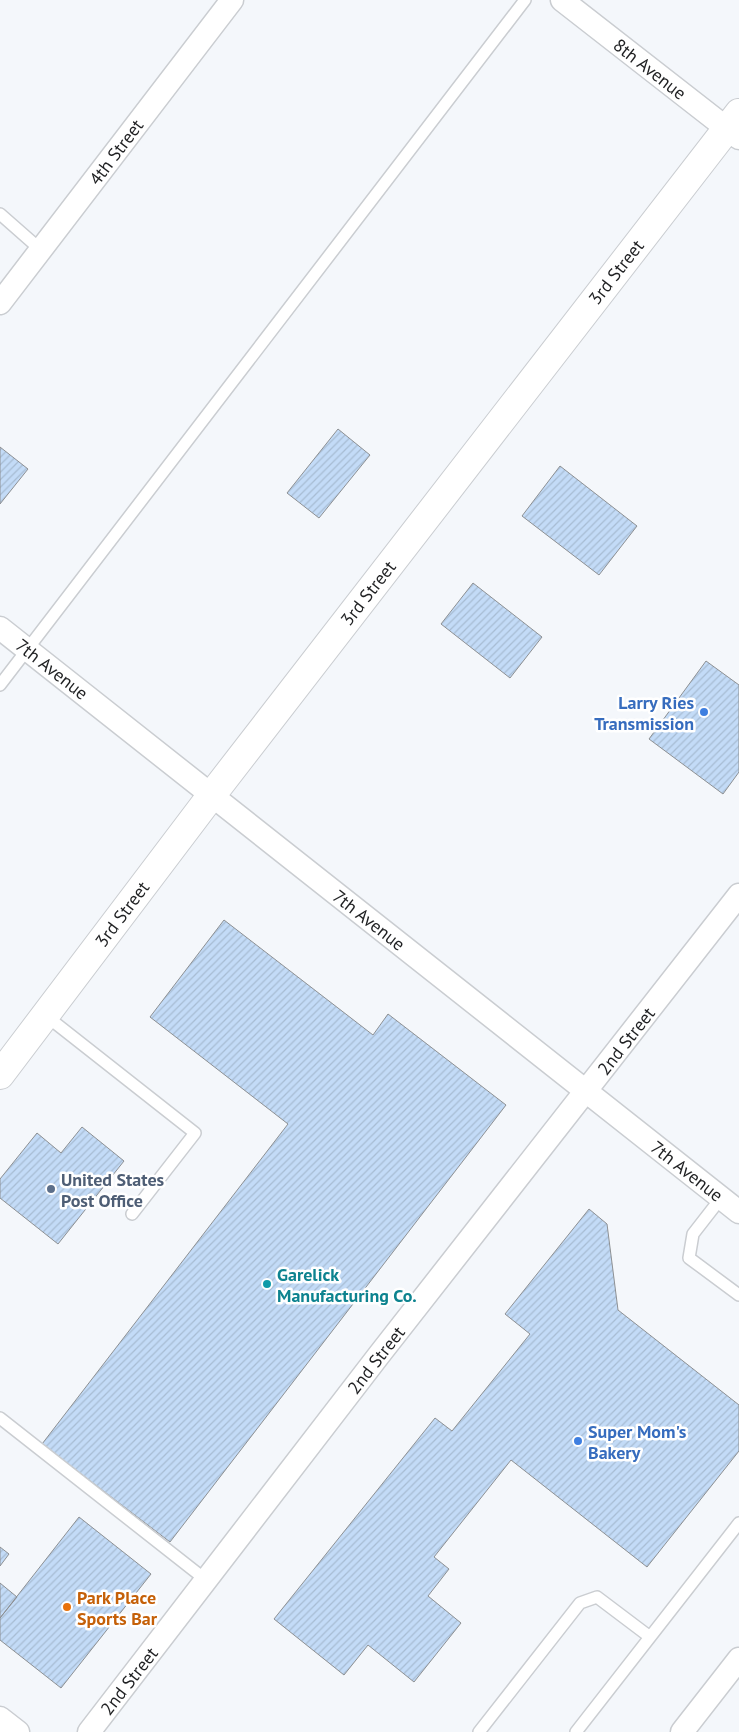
<svg xmlns="http://www.w3.org/2000/svg" width="739" height="1732" viewBox="0 0 739 1732" font-family="'PT Sans',sans-serif">
	<style>
		.building { fill: url(#building-hatch); stroke: #8d9093 }
		.lines { fill: none; stroke-linecap: round; stroke-linejoin: round }
		.lane-casing { stroke: #cacdd1; stroke-width: 14 }
		.street-casing { stroke: #cacdd1; stroke-width: 25 }
		.secondary-casing { stroke: #cacdd1; stroke-width: 30 }
		.lane { stroke: #fff; stroke-width: 11 }
		.street { stroke: #fff; stroke-width: 22 }
		.secondary { stroke: #fff; stroke-width: 28 }
		.shop-dot { fill: #3f7fe0; stroke: #fff; stroke-width: 2 }
		.service-dot { fill: #5c6f8a; stroke: #fff; stroke-width: 2 }
		.culture-dot { fill: #0f9aa8; stroke: #fff; stroke-width: 2 }
		.food-dot { fill: #e8710a; stroke: #fff; stroke-width: 2 }
		.labels { text-anchor: middle; dominant-baseline: central; stroke-width: 5; stroke-linejoin: round; paint-order: stroke }
		.street-label { font-size: 18px; fill: #1f2022; stroke: #fff }
		.shop-label { font-size: 18px; font-weight: bold; fill: #366cbe; stroke: #fff; text-anchor: end }
		.service-label { font-size: 18px; font-weight: bold; fill: #4e5e75; stroke: #fff; text-anchor: start }
		.culture-label { font-size: 18px; font-weight: bold; fill: #0d838f; stroke: #fff; text-anchor: start }
		.food-label { font-size: 18px; font-weight: bold; fill: #c56008; stroke: #fff; text-anchor: start }
	</style>
	<defs>
		<pattern id="building-hatch" width="6" height="6" patternUnits="userSpaceOnUse" patternTransform="scale(1.25)"><rect width="6" height="6" fill="#c3dbf7"/><path d="M-1 1l2-2M0 6l6-6M5 7l2-2" fill="none" stroke="#a7bcd3"/></pattern>
	</defs>
	<rect width="100%" height="100%" fill="#f4f7fb"/>
	<!-- building -->
	<path class="building" d="M 338,429 L 370,455 L 319,518 L 287,493 Z
		M 0,447 L 28,469 L 0,504 Z
		M 560,466 L 637,526 L 599,575 L 522,516 Z
		M 473,583 L 542,637 L 510,678 L 441,624 Z
		M 706,661 L 739,685 L 739,772 L 723,794 L 649,739 Z
		M 224,920 L 373,1035 L 388,1014 L 506,1105 L 170,1542 L 42,1444 L 288,1124 L 150,1017 Z
		M 82,1127 L 124,1161 L 58,1244 L 0,1198 L 0,1179 L 37,1133 L 61,1153 Z
		M 589,1209 L 607,1224 L 618,1310 L 739,1405 L 739,1451 L 647,1567 L 511,1460 L 434,1557 L 449,1569 L 428,1596 L 461,1623 L 414,1682 L 368,1645 L 344,1675 L 274,1619 L 435,1418 L 452,1431 L 530,1334 L 505,1314 Z
		M 79,1517 L 151,1574 L 61,1688 L 0,1640 L 0,1618 Z
		M 0,1547 L 9,1554 L 0,1566 Z
		M 0,1583 L 17,1597 L 0,1618 Z"/>
	<g class="lines">
		<defs>
			<path id="lane" d="M 0,214 L 41,250
				M 0,685 L 525,0
				M 45,1015 L 195,1133 L 132,1214
				M 721,1198 L 693,1234 L 689,1258 L 739,1295
				M 0,1418 L 206,1580
				M 479,1732 L 580,1603 L 597,1597 L 650,1637
				M 576,1732 L 739,1523"/>
			<path id="street" d="M 562,0 L 739,138
				M 0,303 L 232,0
				M 0,628 L 739,1212
				M 0,1718 L 18,1732
				M 89,1732 L 379,1355 L 739,895
				M 682,1732 L 739,1659"/>
			<path id="secondary" d="M 0,1075 L 211,796 L 739,113"/>
		</defs>
		<!-- lane casing -->
		<use href="#lane" class="lane-casing"/>
		<!-- street casing -->
		<use href="#street" class="street-casing"/>
		<!-- secondary casing -->
		<use href="#secondary" class="secondary-casing"/>
		<!-- lane -->
		<use href="#lane" class="lane"/>
		<!-- street -->
		<use href="#street" class="street"/>
		<!-- secondary -->
		<use href="#secondary" class="secondary"/>
	</g>
	<!-- markers -->
	<g class="shop-dot">
		<circle cx="704" cy="712" r="5"/>
		<circle cx="578" cy="1441" r="5"/>
	</g>
	<circle class="service-dot" cx="51" cy="1189" r="5"/>
	<circle class="culture-dot" cx="267" cy="1284" r="5"/>
	<circle class="food-dot" cx="67" cy="1607" r="5"/>
	<g class="labels">
		<!-- street labels -->
		<g class="street-label">
			<text transform="translate(650 69) rotate(38)">8th Avenue</text>
			<text transform="translate(116 152) rotate(-53)">4th Street</text>
			<text transform="translate(616 272) rotate(-52)">3rd Street</text>
			<text transform="translate(368 593) rotate(-52)">3rd Street</text>
			<text transform="translate(52 669) rotate(38)">7th Avenue</text>
			<text transform="translate(122 914) rotate(-53)">3rd Street</text>
			<text transform="translate(369 920) rotate(38)">7th Avenue</text>
			<text transform="translate(626 1041) rotate(-52)">2nd Street</text>
			<text transform="translate(687 1171) rotate(38)">7th Avenue</text>
			<text transform="translate(376 1360) rotate(-52)">2nd Street</text>
			<text transform="translate(129 1681) rotate(-52)">2nd Street</text>
		</g>
		<!-- shop labels -->
		<g class="shop-label">
			<text x="694" y="702">Larry Ries<tspan x="694" dy="21">Transmission</tspan></text>
			<text x="588" y="1431" text-anchor="start">Super Mom's<tspan x="588" dy="21">Bakery</tspan></text>
		</g>
		<!-- service labels -->
		<g class="service-label">
			<text x="61" y="1179">United States<tspan x="61" dy="21">Post Office</tspan></text>
		</g>
		<!-- culture labels -->
		<g class="culture-label">
			<text x="277" y="1274">Garelick<tspan x="277" dy="21">Manufacturing Co.</tspan></text>
		</g>
		<!-- food labels -->
		<g class="food-label">
			<text x="77" y="1597">Park Place<tspan x="77" dy="21">Sports Bar</tspan></text>
		</g>
	</g>
</svg>
